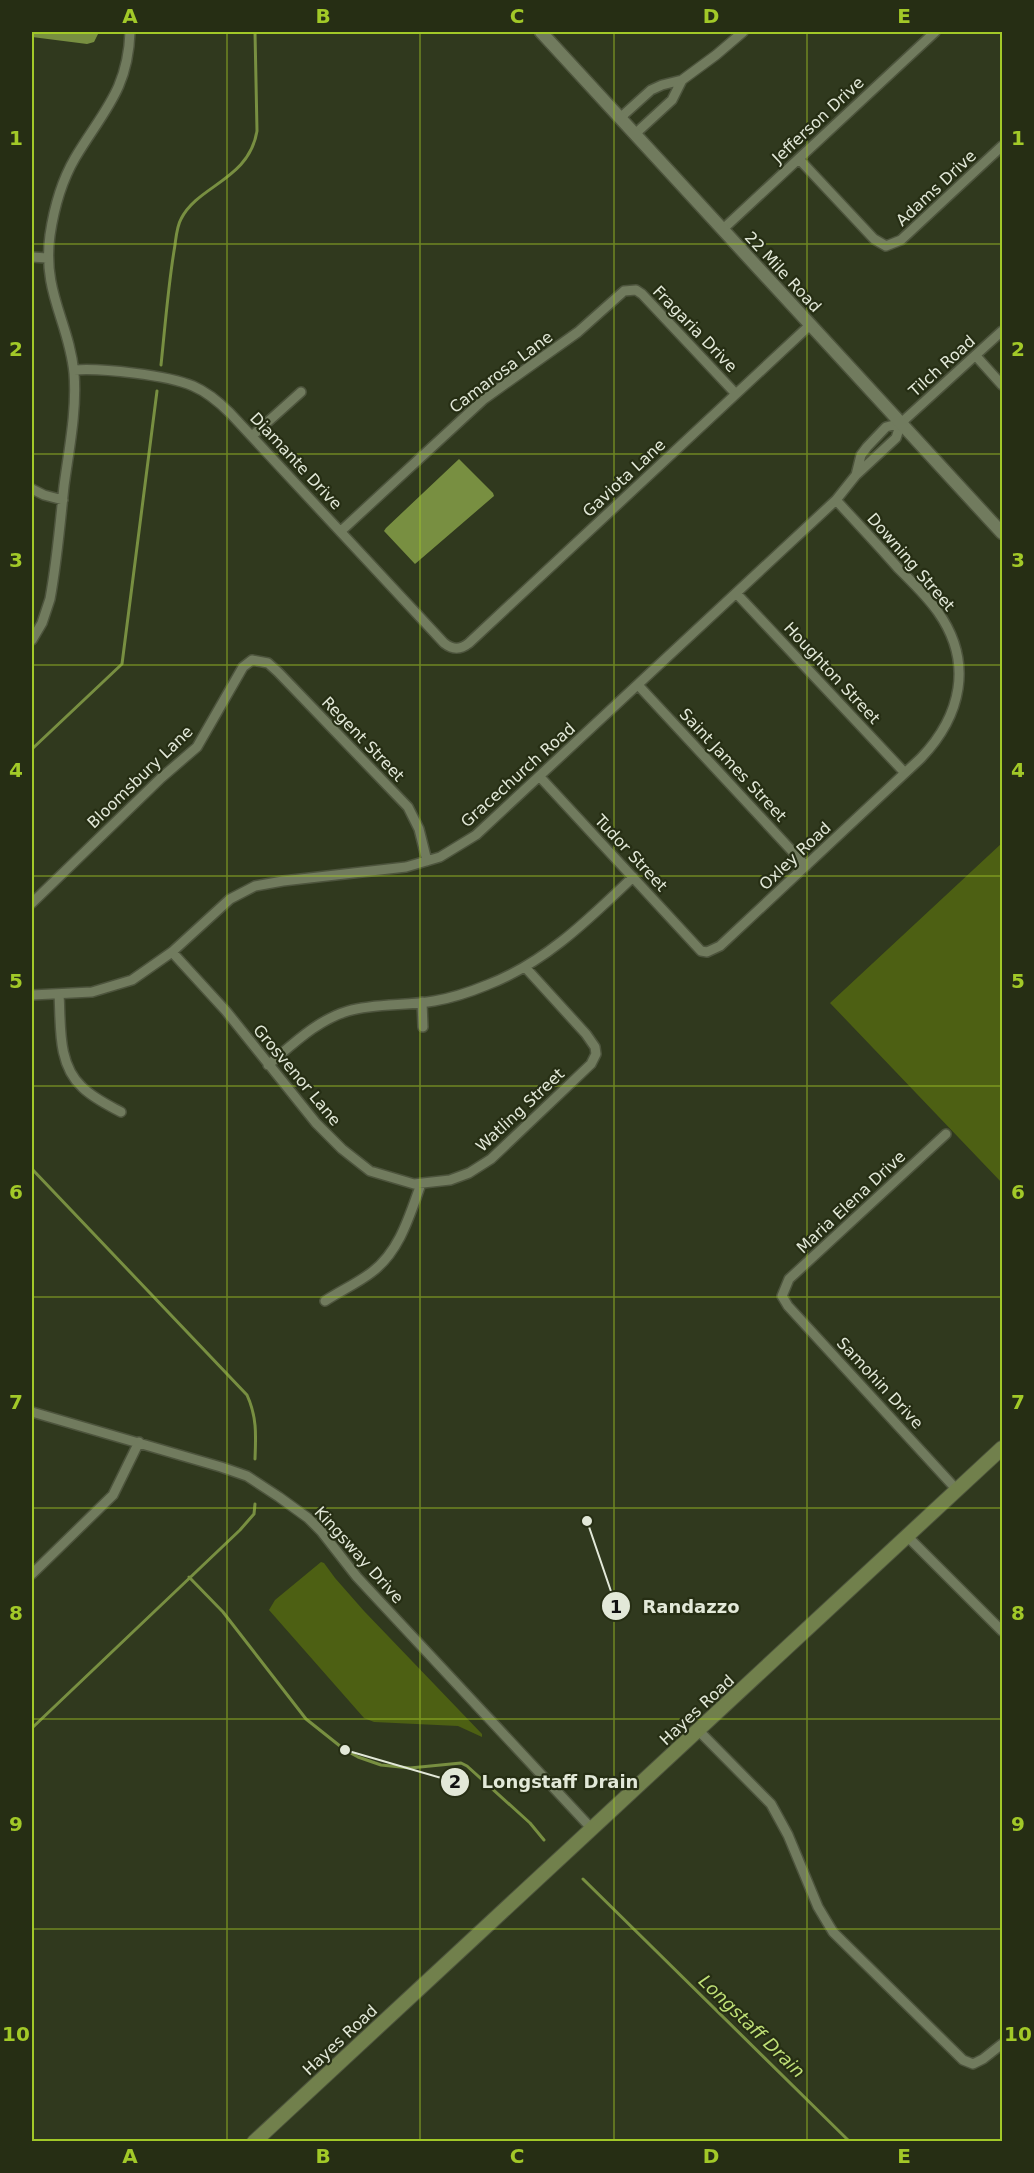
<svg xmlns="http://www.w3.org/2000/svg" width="1034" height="2173" viewBox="0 0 1034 2173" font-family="'DejaVu Sans',sans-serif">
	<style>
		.green { fill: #4d6013 }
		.water { fill: #788f41 }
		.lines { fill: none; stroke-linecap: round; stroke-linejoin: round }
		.stream { stroke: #788f41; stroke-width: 3 }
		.minor-casing { stroke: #4d543d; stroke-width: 12 }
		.tertiary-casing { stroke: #4d543d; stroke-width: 15 }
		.secondary-casing { stroke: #4d543d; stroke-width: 16 }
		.minor { stroke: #717b5e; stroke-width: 9 }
		.tertiary { stroke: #717b5e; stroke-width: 12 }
		.secondary { stroke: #71804c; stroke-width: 14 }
		.grid { fill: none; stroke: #a2c928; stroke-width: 1.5; stroke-opacity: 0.55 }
		.labels { text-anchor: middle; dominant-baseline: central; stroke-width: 4.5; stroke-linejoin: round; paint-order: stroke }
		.street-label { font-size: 16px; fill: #e2e8d8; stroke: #262e14 }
		.water-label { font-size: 18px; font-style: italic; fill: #bfdf76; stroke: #262e14 }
		.leader { fill: none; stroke: #e2e8d8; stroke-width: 2 }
		.callout-dot { fill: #e2e8d8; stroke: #262e14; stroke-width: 2 }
		.mark-label { font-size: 18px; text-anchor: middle; font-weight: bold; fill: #111 }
		.callout-label { font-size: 18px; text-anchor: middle; font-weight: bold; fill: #e2e8d8; stroke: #262e14; stroke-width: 4.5; stroke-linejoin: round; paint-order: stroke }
		.neatline { fill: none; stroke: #a2c928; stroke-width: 2 }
		.grid-label { font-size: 20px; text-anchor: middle; font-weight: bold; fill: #a2c928 }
	</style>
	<rect width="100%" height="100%" fill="#30391e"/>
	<!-- green -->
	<path class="green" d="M 1002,843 L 1002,1183 L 830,1003 Z
		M 321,1562 L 324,1563 L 335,1578 L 364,1611 L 482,1734 L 482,1737 L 458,1726 L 374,1722 L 364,1718 L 269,1610 L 275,1600 Z"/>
	<!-- water -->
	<path class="water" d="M 32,32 L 99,32 L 94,42 L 87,44 L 32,37 Z
		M 459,459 L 493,493 L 494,496 L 415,564 L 384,531 L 386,528 Z"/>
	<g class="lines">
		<!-- stream -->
		<path class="stream" d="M 161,365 C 165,327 168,288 174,251 C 176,241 176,228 181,219 C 198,185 249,180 257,131 L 255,32
			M 32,749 L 122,664 L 157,391
			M 32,1169 L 247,1395 C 257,1417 256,1435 255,1459
			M 189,1577 L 223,1612 L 306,1719 L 345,1750 L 358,1757 L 381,1765 L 410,1768 L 461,1763 L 467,1766 L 530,1823 L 544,1840
			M 32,1728 L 240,1530 L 254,1514 L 255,1504
			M 583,1879 L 850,2142"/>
		<defs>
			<path id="minor" d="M 620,118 L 651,90 L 662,85 L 682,80 L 716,55 L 743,32
				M 635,134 L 672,100 L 682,80
				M 799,159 L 874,239 L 886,246 L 901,240 L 1002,146
				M 722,230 L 935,32
				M 32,257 L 47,258
				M 976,356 L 1002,385
				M 74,370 C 102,368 167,375 193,386 C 207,392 219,402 230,413 L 444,643 C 453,650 460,650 469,643 L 810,325
				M 252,436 L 301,392
				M 856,475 L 896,438 L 901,423
				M 32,489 L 44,495 L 63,500
				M 341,531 L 484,399 L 578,332 L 624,291 L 636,290 L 642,294 L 736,394
				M 736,593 L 905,773
				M 32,640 L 42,623 L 50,599 C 57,561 60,524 64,486 C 69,449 77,410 74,373 C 69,322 42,292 50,235 C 54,208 61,182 75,158 C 103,111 128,90 130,32
				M 638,685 L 806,866
				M 540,777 L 701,951 L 707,952 L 720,946 L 921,758 C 961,716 974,663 938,612 C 927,596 912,582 898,568 C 878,545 857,523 836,500
				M 32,903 L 161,778 L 197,747 L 243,667 L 252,660 L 268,663 L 278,672 L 408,807 L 419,829 L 427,861
				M 172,952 L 226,1011 L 316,1123 L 342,1149 L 370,1171 L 414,1184 L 450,1180 L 469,1173 L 491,1159 L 591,1064 L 596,1054 L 595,1047 L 586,1034 L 525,967
				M 59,994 C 61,1025 57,1064 82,1087 C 93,1098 108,1105 121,1112
				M 32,995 L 92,992 L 132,980 L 172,952 L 230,899 L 255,886 L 283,881 L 406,867 L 440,857 L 476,835 L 836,500 L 856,475 L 861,455 L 867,447 L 886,427 L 901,423 L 1002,331
				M 422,1002 L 423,1027
				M 268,1065 C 292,1045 317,1020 348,1011 C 375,1003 406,1006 434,1001 C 452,998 470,992 487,985 C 545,963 589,919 633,877
				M 946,1134 L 789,1279 L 782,1296 L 788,1306 L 957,1490
				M 325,1301 C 340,1291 358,1283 372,1272 C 400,1251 410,1214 421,1184
				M 32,1412 L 221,1467 L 247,1476 L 279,1497 L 308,1518 L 321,1531 L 357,1577 L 592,1829
				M 908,1537 L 1002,1631
				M 32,1574 L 113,1495 L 139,1442
				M 699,1731 L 771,1804 L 788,1835 L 818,1907 L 833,1932 L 963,2060 L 973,2064 L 983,2059 L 1002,2044"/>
			<path id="tertiary" d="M 541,32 L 1002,533"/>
			<path id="secondary" d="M 254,2142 L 1002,1448"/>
		</defs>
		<!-- minor casing -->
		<use href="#minor" class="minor-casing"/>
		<!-- tertiary casing -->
		<use href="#tertiary" class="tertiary-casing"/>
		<!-- secondary casing -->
		<use href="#secondary" class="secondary-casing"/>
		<!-- minor -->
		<use href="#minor" class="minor"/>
		<!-- tertiary -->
		<use href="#tertiary" class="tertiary"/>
		<!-- secondary -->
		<use href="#secondary" class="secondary"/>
	</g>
	<!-- grid -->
	<path class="grid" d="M 227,32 L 227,2142M 420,32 L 420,2142M 614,32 L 614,2142M 807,32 L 807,2142M 32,244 L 1002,244M 32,454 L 1002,454M 32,665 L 1002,665M 32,876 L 1002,876M 32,1086 L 1002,1086M 32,1297 L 1002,1297M 32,1508 L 1002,1508M 32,1719 L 1002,1719M 32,1929 L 1002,1929"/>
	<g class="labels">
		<!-- street labels -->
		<g class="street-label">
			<text transform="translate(818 120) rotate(-43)">Jefferson Drive</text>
			<text transform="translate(936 188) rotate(-43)">Adams Drive</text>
			<text transform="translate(783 272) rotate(47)">22 Mile Road</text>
			<text transform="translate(695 329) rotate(46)">Fragaria Drive</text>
			<text transform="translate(942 366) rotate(-42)">Tilch Road</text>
			<text transform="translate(501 372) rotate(-37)">Camarosa Lane</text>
			<text transform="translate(296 461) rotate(47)">Diamante Drive</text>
			<text transform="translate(624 478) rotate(-43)">Gaviota Lane</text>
			<text transform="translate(911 562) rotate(49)">Downing Street</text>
			<text transform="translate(832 673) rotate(47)">Houghton Street</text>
			<text transform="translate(363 739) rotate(46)">Regent Street</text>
			<text transform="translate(733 765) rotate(47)">Saint James Street</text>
			<text transform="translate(518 775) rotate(-42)">Gracechurch Road</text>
			<text transform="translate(140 777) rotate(-44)">Bloomsbury Lane</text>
			<text transform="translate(631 853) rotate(47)">Tudor Street</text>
			<text transform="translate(795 856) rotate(-43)">Oxley Road</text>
			<text transform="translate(297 1075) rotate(50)">Grosvenor Lane</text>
			<text transform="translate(520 1110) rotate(-43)">Watling Street</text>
			<text transform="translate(851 1202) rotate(-43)">Maria Elena Drive</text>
			<text transform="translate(880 1383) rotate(47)">Samohin Drive</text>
			<text transform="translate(359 1555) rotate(48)">Kingsway Drive</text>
			<text transform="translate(697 1710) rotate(-43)">Hayes Road</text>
			<text transform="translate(340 2040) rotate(-43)">Hayes Road</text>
		</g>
		<!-- water labels -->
		<g class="water-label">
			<text transform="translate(752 2026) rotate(44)">Longstaff Drain</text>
		</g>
	</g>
	<!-- callouts -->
	<path class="leader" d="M587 1521L616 1606M345 1750L455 1782"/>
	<g class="callout-dot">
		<circle cx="587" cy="1521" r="6"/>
		<circle cx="345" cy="1750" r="6"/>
		<circle cx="616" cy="1606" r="15"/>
		<circle cx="455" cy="1782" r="15"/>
	</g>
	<g class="mark-label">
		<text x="616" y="1613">1</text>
		<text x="455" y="1788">2</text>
	</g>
	<g class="callout-label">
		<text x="691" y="1613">Randazzo</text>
		<text x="560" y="1788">Longstaff Drain</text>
	</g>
	<!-- border -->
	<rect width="1034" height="2173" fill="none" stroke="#262e14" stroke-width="66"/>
	<rect x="33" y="33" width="968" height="2107" class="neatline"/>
	<g class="grid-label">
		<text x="130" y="23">A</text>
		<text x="323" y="23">B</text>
		<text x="517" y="23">C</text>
		<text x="711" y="23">D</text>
		<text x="904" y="23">E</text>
		<text x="16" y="145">1</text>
		<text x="1018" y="145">1</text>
		<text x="16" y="356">2</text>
		<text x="1018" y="356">2</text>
		<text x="16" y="567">3</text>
		<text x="1018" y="567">3</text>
		<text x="16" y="777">4</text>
		<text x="1018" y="777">4</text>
		<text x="16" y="988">5</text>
		<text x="1018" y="988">5</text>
		<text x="16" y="1199">6</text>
		<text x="1018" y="1199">6</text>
		<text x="16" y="1409">7</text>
		<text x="1018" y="1409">7</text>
		<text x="16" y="1620">8</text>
		<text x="1018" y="1620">8</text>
		<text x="16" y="1831">9</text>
		<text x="1018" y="1831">9</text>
		<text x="16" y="2041">10</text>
		<text x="1018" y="2041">10</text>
		<text x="130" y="2163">A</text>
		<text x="323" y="2163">B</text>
		<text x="517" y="2163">C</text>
		<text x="711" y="2163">D</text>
		<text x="904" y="2163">E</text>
	</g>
</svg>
